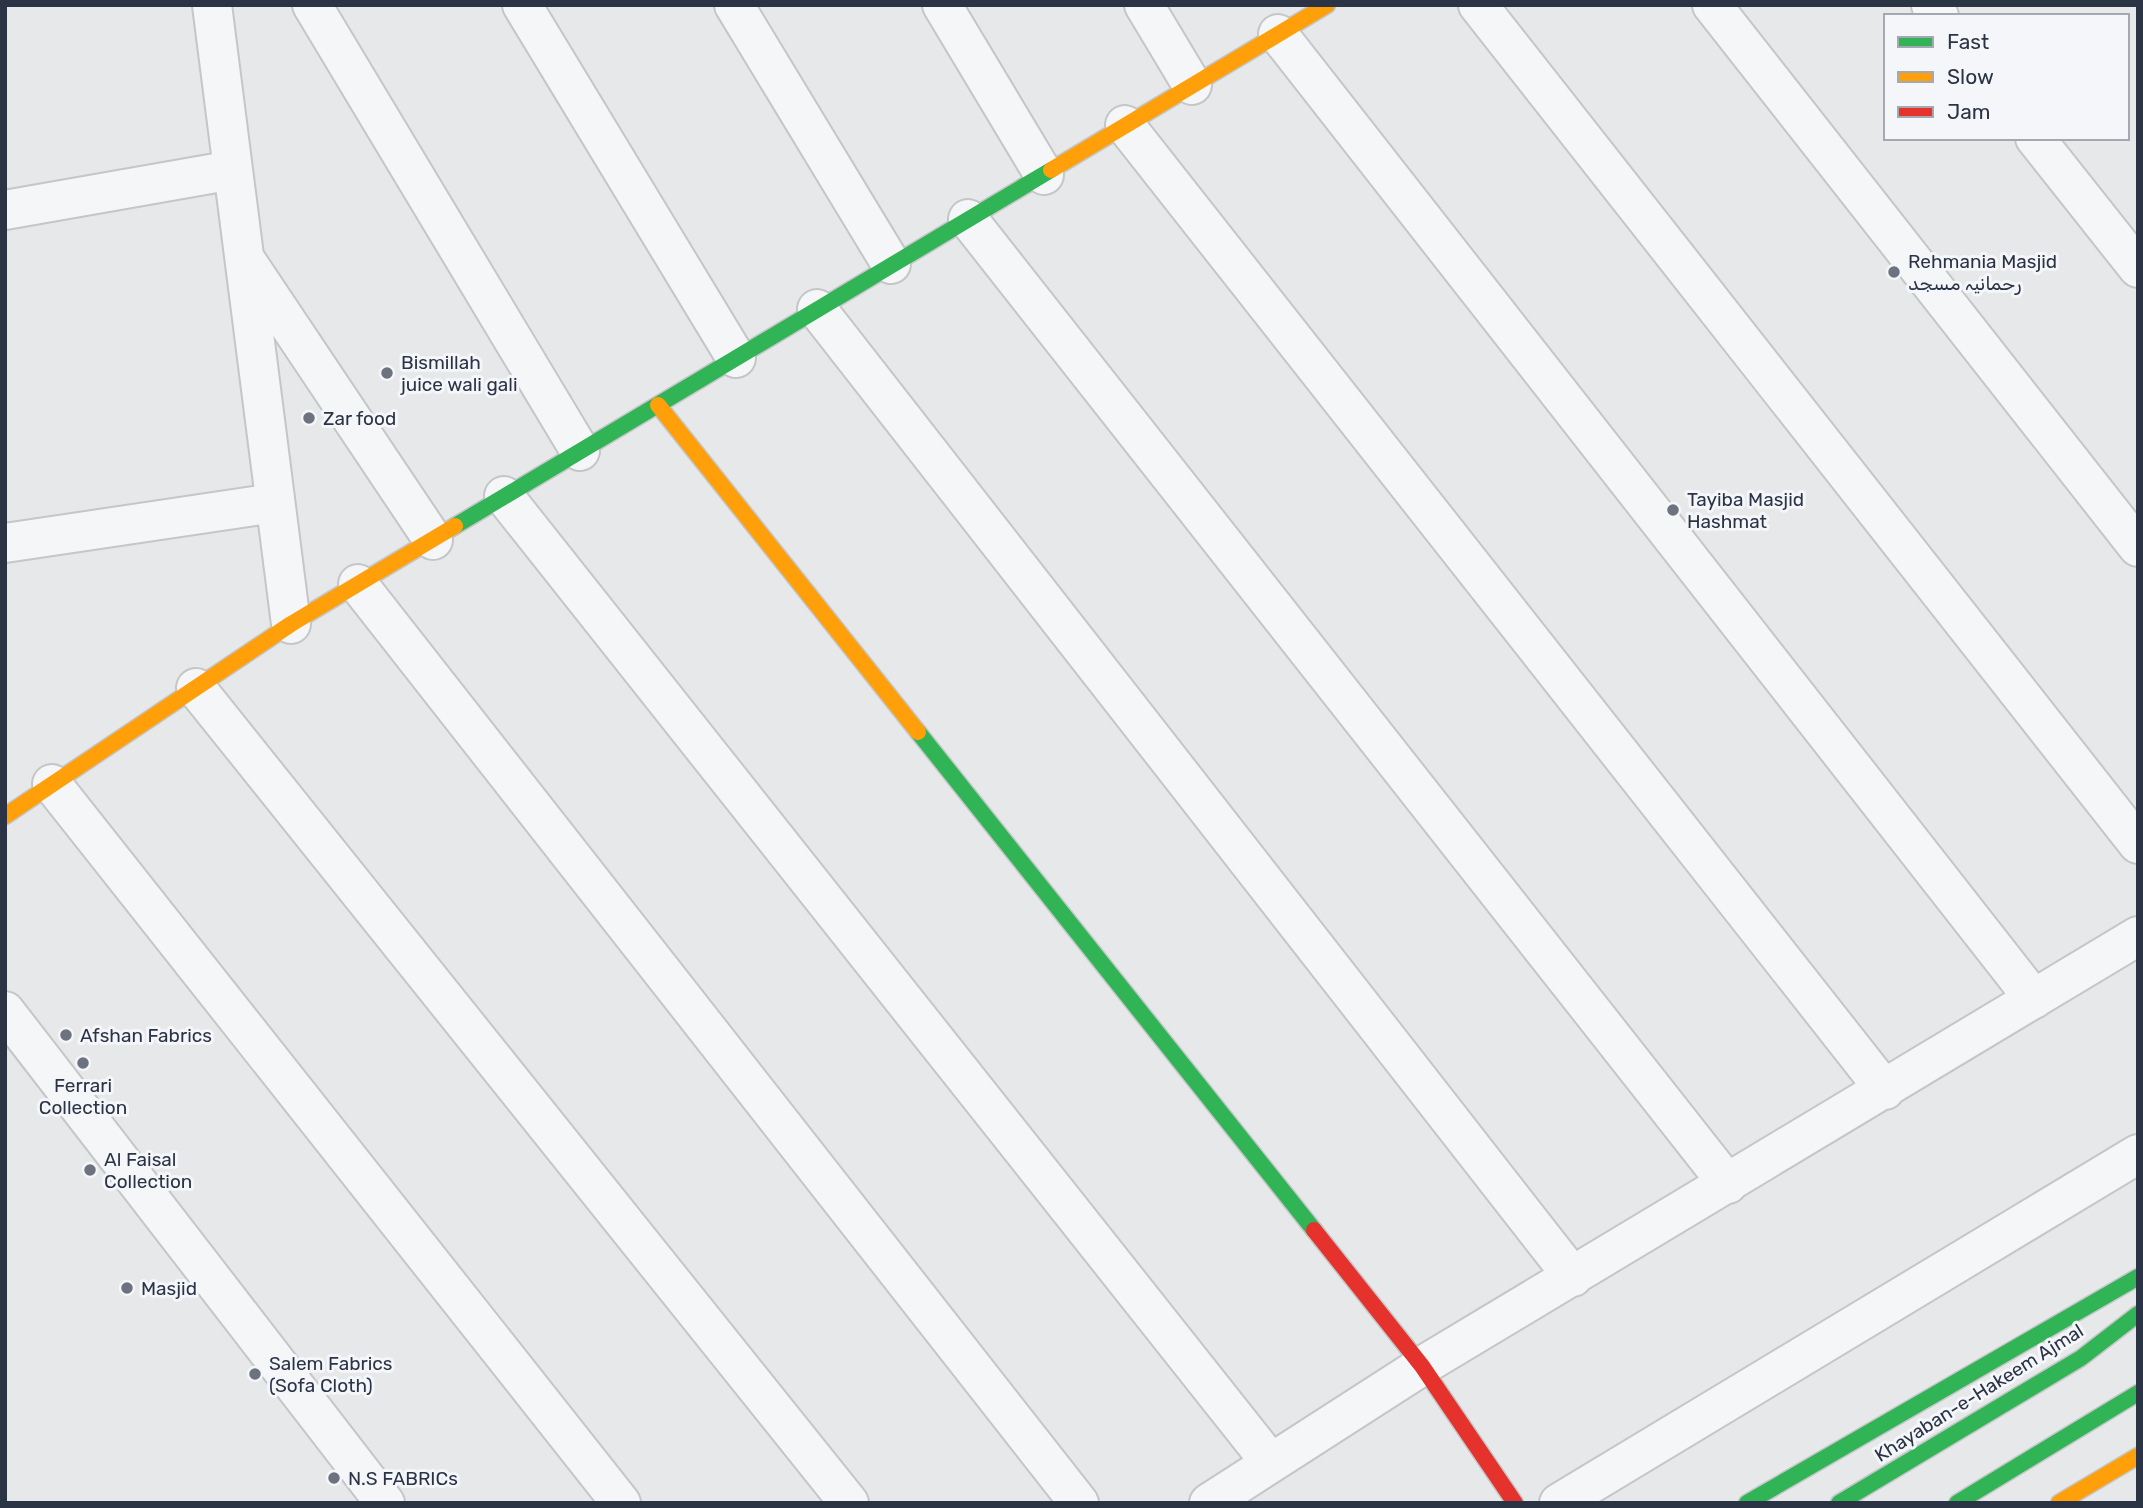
<svg xmlns="http://www.w3.org/2000/svg" width="2143" height="1508" viewBox="0 0 2143 1508" font-family="Rubik,Vazirmatn,sans-serif">
	<style>
		.lines { fill: none; stroke-linecap: round; stroke-linejoin: round }
		.street-casing { stroke: #c4c6c8; stroke-width: 42 }
		.fast-casing { stroke: #c4c6c8; stroke-width: 19 }
		.slow-casing { stroke: #c4c6c8; stroke-width: 19 }
		.jam-casing { stroke: #c4c6c8; stroke-width: 19 }
		.street { stroke: #f5f6f7; stroke-width: 38 }
		.fast { stroke: #30b455; stroke-width: 16 }
		.slow { stroke: #ff9f0a; stroke-width: 16 }
		.jam { stroke: #e5322d; stroke-width: 16 }
		.poi-dot { fill: #6c737f; stroke: #f4f6f9; stroke-width: 2.5 }
		.labels { text-anchor: middle; dominant-baseline: central; stroke-width: 6; stroke-linejoin: round; paint-order: stroke }
		.poi-label { font-size: 19px; fill: #2b3445; stroke: #f4f6f9; text-anchor: start }
		.street-label { font-size: 19px; fill: #2b3445; stroke: #f4f6f9 }
	</style>
	<rect width="100%" height="100%" fill="#e6e8ea"/>
	<g class="lines">
		<defs>
			<path id="street" d="M 212,5 L 291,624
				M 312,5 L 580,451
				M 522,5 L 736,358
				M 734,5 L 891,264
				M 942,5 L 1044,175
				M 1144,5 L 1192,85
				M 1478,5 L 2138,844
				M 1712,5 L 2138,547
				M 1931,5 L 1939,16
				M 1278,34 L 2034,999
				M 1125,125 L 1885,1090
				M 2035,138 L 2138,268
				M 5,210 L 233,170
				M 968,219 L 1728,1184
				M 247,262 L 433,540
				M 817,309 L 1573,1277
				M 504,496 L 1271,1463
				M 5,543 L 275,503
				M 358,584 L 1079,1503
				M 196,688 L 849,1503
				M 52,784 L 621,1503
				M 5,1011 L 385,1503
				M 1209,1503 L 1422,1366 L 2138,936
				M 1559,1503 L 2138,1154"/>
			<path id="fast" d="M 455,526 L 1051,170
				M 918,732 L 1314,1230
				M 1747,1503 L 2138,1277
				M 1839,1503 L 2081,1358 L 2138,1314
				M 1957,1503 L 2138,1393"/>
			<path id="slow" d="M 1051,170 L 1327,5
				M 658,405 L 918,732
				M 5,816 L 291,624 L 455,526
				M 2059,1503 L 2138,1456"/>
			<path id="jam" d="M 1314,1230 L 1422,1366 L 1515,1503"/>
		</defs>
		<!-- street casing -->
		<use href="#street" class="street-casing"/>
		<!-- fast casing -->
		<use href="#fast" class="fast-casing"/>
		<!-- slow casing -->
		<use href="#slow" class="slow-casing"/>
		<!-- jam casing -->
		<use href="#jam" class="jam-casing"/>
		<!-- street -->
		<use href="#street" class="street"/>
		<!-- fast -->
		<use href="#fast" class="fast"/>
		<!-- slow -->
		<use href="#slow" class="slow"/>
		<!-- jam -->
		<use href="#jam" class="jam"/>
	</g>
	<!-- markers -->
	<g class="poi-dot">
		<circle cx="1894" cy="272" r="7"/>
		<circle cx="387" cy="373" r="7"/>
		<circle cx="309" cy="418" r="7"/>
		<circle cx="1673" cy="510" r="7"/>
		<circle cx="66" cy="1035" r="7"/>
		<circle cx="83" cy="1063" r="7"/>
		<circle cx="90" cy="1170" r="7"/>
		<circle cx="127" cy="1288" r="7"/>
		<circle cx="255" cy="1374" r="7"/>
		<circle cx="334" cy="1478" r="7"/>
	</g>
	<g class="labels">
		<!-- poi labels -->
		<g class="poi-label">
			<text x="1908" y="261">Rehmania Masjid<tspan x="1908" dy="22">رحمانیہ مسجد</tspan></text>
			<text x="401" y="362">Bismillah<tspan x="401" dy="22">juice wali gali</tspan></text>
			<text x="323" y="418">Zar food</text>
			<text x="1687" y="499">Tayiba Masjid<tspan x="1687" dy="22">Hashmat</tspan></text>
			<text x="80" y="1035">Afshan Fabrics</text>
			<text x="83" y="1085" text-anchor="middle">Ferrari<tspan x="83" dy="22">Collection</tspan></text>
			<text x="104" y="1159">Al Faisal<tspan x="104" dy="22">Collection</tspan></text>
			<text x="141" y="1288">Masjid</text>
			<text x="269" y="1363">Salem Fabrics<tspan x="269" dy="22">(Sofa Cloth)</tspan></text>
			<text x="348" y="1478">N.S FABRICs</text>
		</g>
		<!-- street labels -->
		<g class="street-label">
			<text transform="translate(1979 1393) rotate(-32)">Khayaban-e-Hakeem Ajmal</text>
		</g>
	</g>
	<!-- border -->
	<rect width="2143" height="1508" fill="none" stroke="#2b3445" stroke-width="14"/>
	<!-- legend -->
	<rect x="1884" y="14" width="245" height="126" fill="#f4f6f9" stroke="#a4a8b1" stroke-width="2"/>
	<rect x="1898" y="37" width="35" height="10" fill="#30b455" stroke="#a4a8b1" stroke-width="2"/>
	<text x="1947" y="49" font-size="21" fill="#2b3445">Fast</text>
	<rect x="1898" y="72" width="35" height="10" fill="#ff9f0a" stroke="#a4a8b1" stroke-width="2"/>
	<text x="1947" y="84" font-size="21" fill="#2b3445">Slow</text>
	<rect x="1898" y="107" width="35" height="10" fill="#e5322d" stroke="#a4a8b1" stroke-width="2"/>
	<text x="1947" y="119" font-size="21" fill="#2b3445">Jam</text>
</svg>
